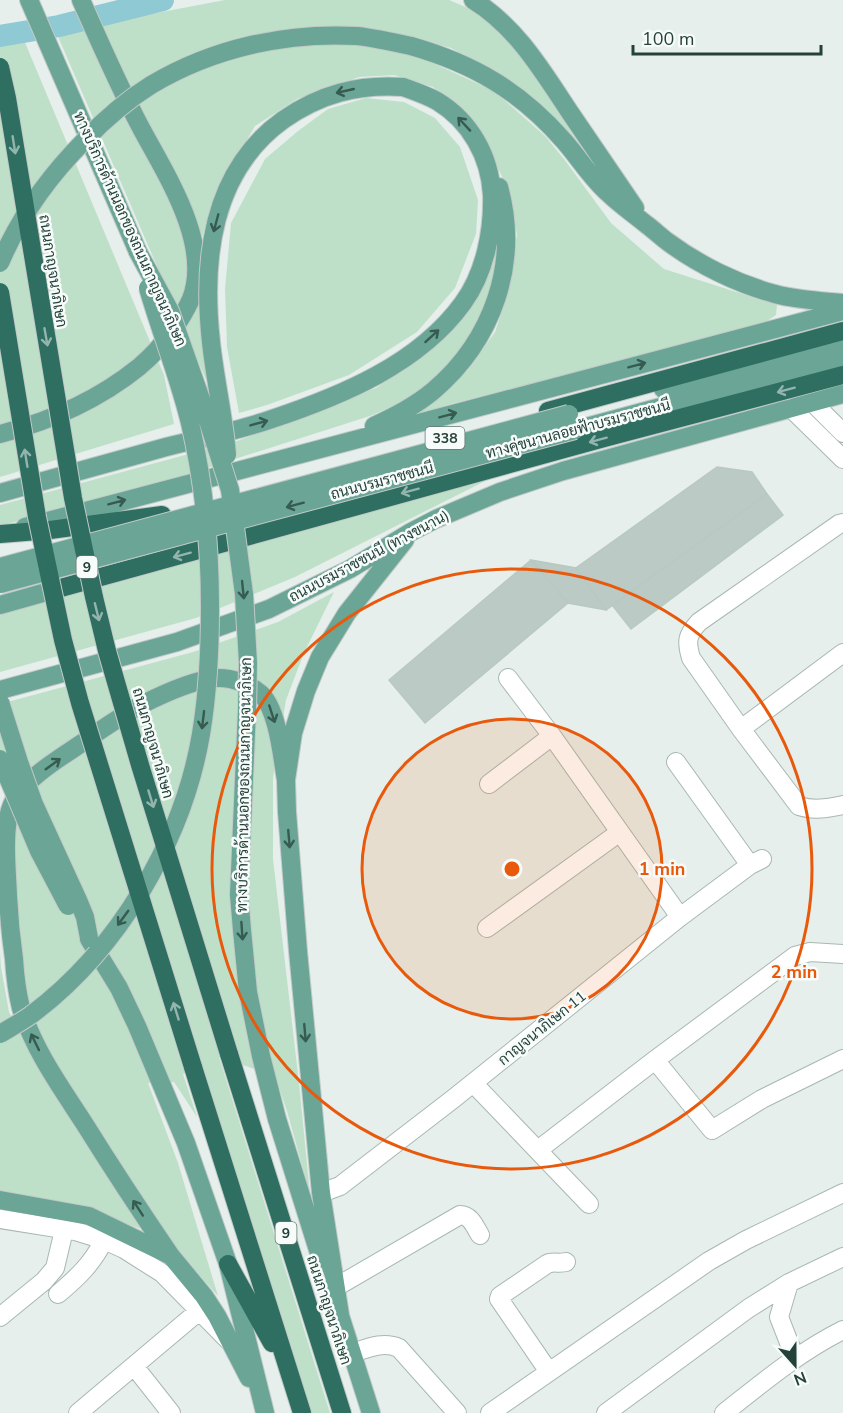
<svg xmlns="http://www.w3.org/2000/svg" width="843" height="1413" viewBox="0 0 843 1413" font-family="'Nunito Sans',Sarabun,sans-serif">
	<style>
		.green { fill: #bfe0c8 }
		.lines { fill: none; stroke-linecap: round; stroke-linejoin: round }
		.river { stroke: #8ec9d4; stroke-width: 22 }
		.building { fill: #bbcac4; stroke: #b8c9c2; stroke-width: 1.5 }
		.minor-casing { stroke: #a8b8b2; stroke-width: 20 }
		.major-casing { stroke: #c2cac8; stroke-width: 20 }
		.highway-casing { stroke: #c2cac8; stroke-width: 20 }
		.minor { stroke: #fff; stroke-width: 18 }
		.major { stroke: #6aa596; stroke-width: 18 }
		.highway { stroke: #2f6f62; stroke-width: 18 }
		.major-bridge-casing { stroke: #c2cac8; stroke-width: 20; stroke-linecap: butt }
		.highway-bridge-casing { stroke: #c2cac8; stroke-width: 20; stroke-linecap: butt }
		.major-bridge { stroke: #6aa596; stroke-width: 18 }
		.highway-bridge { stroke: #2f6f62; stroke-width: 18 }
		.oneway { stroke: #365b51 }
		.oneway2 { stroke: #93b5ae }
		.ring { fill: none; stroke: #e8590c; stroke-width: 3 }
		.labels { text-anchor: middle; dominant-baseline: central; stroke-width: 5; stroke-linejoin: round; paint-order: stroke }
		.shield { fill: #f7fbf9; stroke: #637a73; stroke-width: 1.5 }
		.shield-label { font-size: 14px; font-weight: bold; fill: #24423a }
		.street-label { font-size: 15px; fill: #24423a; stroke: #f7fbf9 }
		.centre { fill: #e8590c; stroke: #f7fbf9; stroke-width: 3 }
		.ring-label { font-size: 18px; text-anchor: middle; font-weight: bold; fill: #e8590c; stroke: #f7fbf9; stroke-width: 5; stroke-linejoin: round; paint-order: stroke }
	</style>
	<rect width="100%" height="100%" fill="#e6efeb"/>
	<!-- green -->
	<path class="green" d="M 225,0 L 449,0 L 468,8 L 497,27 L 530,68 L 580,146 L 516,87 L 451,48 L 410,37 L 409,52 L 494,91 L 545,136 L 564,159 L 611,223 L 664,269 L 777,305 L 776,315 L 757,328 L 451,404 L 416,415 L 468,370 L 495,332 L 504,305 L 517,235 L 508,188 L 474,122 L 433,87 L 394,75 L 359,77 L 297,99 L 255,126 L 219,188 L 202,237 L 210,389 L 56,32 Z
		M 24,40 L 164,375 L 174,424 L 0,477 L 0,44 Z
		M 366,98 L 404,102 L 435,118 L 460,147 L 478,200 L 476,234 L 455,288 L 417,332 L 349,375 L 267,405 L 239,413 L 227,347 L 225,289 L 231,223 L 265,159 L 298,131 L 328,109 Z
		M 498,244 L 494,285 L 481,322 L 458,359 L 416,396 L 370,416 L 166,481 L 0,526 L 0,505 L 237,441 L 376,388 L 446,336 L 472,305 Z
		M 505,471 L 295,577 L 196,618 L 0,672 L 0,606 Z
		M 334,592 L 304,653 L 286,700 L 273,778 L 273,859 L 299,1083 L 310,1194 L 287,1111 L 275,1076 L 219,1057 L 330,1413 L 310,1413 L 202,1065 L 183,1074 L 197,1117 L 174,1082 L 148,1083 L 178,1163 L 218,1296 L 176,1249 L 36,1035 L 19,957 L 13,831 L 0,757 L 0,704 L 193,652 L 278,622 Z
		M 0,952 L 1,967 L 9,1012 L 44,1077 L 114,1185 L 141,1229 L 107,1217 L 0,1197 Z"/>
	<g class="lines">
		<!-- river -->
		<path class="river" d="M 0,36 L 59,26 L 163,0"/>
	</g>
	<!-- building -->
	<path class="building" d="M 717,467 L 752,472 L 767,494 L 606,610 L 576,568 Z
		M 767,494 L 783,515 L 631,629 L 612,605 Z
		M 531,560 L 568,603 L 425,723 L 389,680 Z
		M 531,560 L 576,568 L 606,610 L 568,603 Z"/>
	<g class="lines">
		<defs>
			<path id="minor" d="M 813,403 L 843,433
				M 791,408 L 843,459
				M 843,523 L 839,524 L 699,622 C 687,635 686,641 691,658 L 741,729 L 799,806 C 814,811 828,808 843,805
				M 508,678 L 552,736 L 680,917
				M 741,729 L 843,653
				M 676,762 L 750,865
				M 489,784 L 552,736
				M 487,928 L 620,832
				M 655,1060 L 712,1130 L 762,1099 L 843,1059
				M 473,1083 L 589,1204
				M 538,1150 L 655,1060 L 795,956 L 810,952 L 843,954
				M 321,1193 L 340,1186 L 453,1099 L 680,917 L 750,865 L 762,859
				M 0,1219 L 75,1231 L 104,1240 L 124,1249 L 162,1273 L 228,1340
				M 789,1283 L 779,1317 L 795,1358
				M 336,1287 L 460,1215 C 471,1215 475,1227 480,1235
				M 58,1294 C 78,1277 92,1264 104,1240
				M 0,1317 L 44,1281 L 55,1268 L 64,1230
				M 353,1353 C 368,1348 383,1341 399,1348 L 457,1413
				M 134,1366 L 171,1413
				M 549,1372 L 499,1299 L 500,1296 L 547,1264 C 553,1261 559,1264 566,1262
				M 78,1413 L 199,1311
				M 490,1413 L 709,1261 L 746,1240 L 843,1193
				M 606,1413 L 749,1308 L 789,1283 L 843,1257
				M 724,1413 C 762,1383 799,1352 843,1330"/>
			<path id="major" d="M 29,0 L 138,252
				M 473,0 C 517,27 543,72 571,114 C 592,145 614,177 635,208
				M 411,46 C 474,64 520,91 564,141 C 579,158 591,178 608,193 C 620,205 634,214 647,225 C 654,230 661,237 668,242 C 699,265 738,284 775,294 C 797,300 821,301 843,303
				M 663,389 L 843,341
				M 374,426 C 395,416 415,406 433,391 C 493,340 520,263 499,187
				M 575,430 L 843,358
				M 0,434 C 51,421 98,400 139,367 C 152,356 163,344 173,330 C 180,320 186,310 191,299 C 212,244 166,175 141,128 C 119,87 100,43 81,0
				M 0,493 C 55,478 111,462 166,447 C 201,438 238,431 272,419 C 341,396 419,364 463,303 C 485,273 493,231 492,195 C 490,156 470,121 437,101 C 426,95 414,91 403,87
				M 25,527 L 843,311
				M 0,605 L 57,589
				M 0,690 L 177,642 L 269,609 L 350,569 L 411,532 L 436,519 L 500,492 L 563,471 L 843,394
				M 89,939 L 119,988 L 137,1026 L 186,1143 L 228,1264 L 265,1413
				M 277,1119 L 323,1266
				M 0,1200 L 89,1216 L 171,1256 L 204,1296 L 217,1316 L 249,1378
				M 171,1256 C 141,1212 112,1168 84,1123 C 60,1086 34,1050 21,1008 C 17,992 15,975 14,959 C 11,938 9,917 8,896 C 7,870 3,834 10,810 C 12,803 17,795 21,790 C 38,771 61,757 82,743 C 102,729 122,715 143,704 C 163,694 193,680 216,678 C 231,677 250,684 261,694 C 278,710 282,758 286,780
				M 336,1303 L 371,1413
				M 340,1315 L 321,1193 L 298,951 L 287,812 L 286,780 L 293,733 L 306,691 L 320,657 L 347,613 L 405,540"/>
			<path id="highway" d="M 548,411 L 843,331
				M 0,534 L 50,530 L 162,515
				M 57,589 L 604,438 L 843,375
				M 229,1054 L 342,1413
				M 193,1067 L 302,1413
				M 228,1264 L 272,1343"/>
		</defs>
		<!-- minor casing -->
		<use href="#minor" class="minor-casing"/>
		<!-- major casing -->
		<use href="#major" class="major-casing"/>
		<!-- highway casing -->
		<use href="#highway" class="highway-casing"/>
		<!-- minor -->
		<use href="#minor" class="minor"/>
		<!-- major -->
		<use href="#major" class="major"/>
		<!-- highway -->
		<use href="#highway" class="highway"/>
		<defs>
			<path id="major-bridge" d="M 138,252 L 170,311 L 203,405 L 230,490 L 244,594 L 248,663 L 247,710 L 239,895 L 242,930 L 248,992 L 261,1056 L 277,1119
				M 0,263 C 20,216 49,176 85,140 C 105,119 127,100 151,85 C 213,48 286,32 357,36 C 375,38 393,42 411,46
				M 227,455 C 224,417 215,380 211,342 C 202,260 211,172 283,120 C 320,94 358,84 403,87
				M 0,567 L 569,414
				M 0,584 L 575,430
				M 0,702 L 19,762 L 34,804 L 78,900 L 85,917 L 89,938
				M 0,759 L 39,851 L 68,906
				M 0,1034 C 10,1028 21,1022 31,1015 C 118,950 183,841 201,734 C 208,692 210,649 210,607 C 210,545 204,483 190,423 C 179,377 161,333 148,288"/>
			<path id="highway-bridge" d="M 0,67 L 7,98 L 73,498 L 94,597 L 107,651 L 140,765 L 229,1054
				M 0,292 L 37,517 L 63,640 L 80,703 L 193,1067"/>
		</defs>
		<!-- major-bridge casing -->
		<use href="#major-bridge" class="major-bridge-casing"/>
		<!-- highway-bridge casing -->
		<use href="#highway-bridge" class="highway-bridge-casing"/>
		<!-- major-bridge -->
		<use href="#major-bridge" class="major-bridge"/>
		<!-- highway-bridge -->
		<use href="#highway-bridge" class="highway-bridge"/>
	</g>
	<!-- one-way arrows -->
	<defs><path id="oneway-shaft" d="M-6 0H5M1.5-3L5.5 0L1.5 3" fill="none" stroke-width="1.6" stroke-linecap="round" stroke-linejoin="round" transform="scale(1.5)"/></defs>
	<g class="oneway">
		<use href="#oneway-shaft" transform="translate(345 91) rotate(167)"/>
		<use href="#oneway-shaft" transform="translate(464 124) rotate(-133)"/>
		<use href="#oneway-shaft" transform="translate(216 223) rotate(105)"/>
		<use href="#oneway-shaft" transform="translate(432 336) rotate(-42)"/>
		<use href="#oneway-shaft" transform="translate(637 365) rotate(-15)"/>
		<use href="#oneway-shaft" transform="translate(448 415) rotate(-15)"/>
		<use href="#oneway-shaft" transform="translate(259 423) rotate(-15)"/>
		<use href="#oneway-shaft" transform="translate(117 502) rotate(-15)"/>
		<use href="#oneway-shaft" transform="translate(295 505) rotate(165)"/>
		<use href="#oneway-shaft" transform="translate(243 590) rotate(84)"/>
		<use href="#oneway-shaft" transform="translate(272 714) rotate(72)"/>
		<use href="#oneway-shaft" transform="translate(203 720) rotate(97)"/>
		<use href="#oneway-shaft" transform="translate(53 764) rotate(-36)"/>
		<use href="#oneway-shaft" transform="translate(289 839) rotate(85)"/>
		<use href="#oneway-shaft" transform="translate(123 918) rotate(126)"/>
		<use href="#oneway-shaft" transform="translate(242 931) rotate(86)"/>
		<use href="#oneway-shaft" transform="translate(305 1033) rotate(85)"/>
		<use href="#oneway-shaft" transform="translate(35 1042) rotate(-116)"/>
		<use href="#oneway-shaft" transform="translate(138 1208) rotate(-123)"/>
	</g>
	<g class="oneway2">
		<use href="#oneway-shaft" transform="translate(14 145) rotate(81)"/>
		<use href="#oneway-shaft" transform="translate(46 337) rotate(80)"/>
		<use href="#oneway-shaft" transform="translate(786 390) rotate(165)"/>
		<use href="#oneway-shaft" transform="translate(598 440) rotate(165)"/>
		<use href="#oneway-shaft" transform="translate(26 458) rotate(-99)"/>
		<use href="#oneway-shaft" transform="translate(410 491) rotate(165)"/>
		<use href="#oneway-shaft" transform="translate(182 555) rotate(165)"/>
		<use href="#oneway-shaft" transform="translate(97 612) rotate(76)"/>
		<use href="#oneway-shaft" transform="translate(151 799) rotate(73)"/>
		<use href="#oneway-shaft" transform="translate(176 1011) rotate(-107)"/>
	</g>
	<!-- distance rings -->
	<circle cx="512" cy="869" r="150" fill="#e8590c" fill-opacity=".12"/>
	<g class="ring">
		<circle cx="512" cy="869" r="150"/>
		<circle cx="512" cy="869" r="300"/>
	</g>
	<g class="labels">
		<!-- shield labels -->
		<g class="shield">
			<rect x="425.5" y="427" width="39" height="22" rx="4.5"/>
			<rect x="76.5" y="556" width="21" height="22" rx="4.5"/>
			<rect x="275.5" y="1222" width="21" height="22" rx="4.5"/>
		</g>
		<g class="shield-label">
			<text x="445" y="438">338</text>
			<text x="87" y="567">9</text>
			<text x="286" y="1233">9</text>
		</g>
		<!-- street labels -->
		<g class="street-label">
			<text transform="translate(130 229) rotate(66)">ทางบริการด้านนอกของถนนกาญจนาภิเษก</text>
			<text transform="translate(53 271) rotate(81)">ถนนกาญจนาภิเษก</text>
			<text transform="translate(578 429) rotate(-15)">ทางคู่ขนานลอยฟ้าบรมราชชนนี</text>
			<text transform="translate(382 481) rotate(-15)">ถนนบรมราชชนนี</text>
			<text transform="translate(369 556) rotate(-28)">ถนนบรมราชชนนี (ทางขนาน)</text>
			<text transform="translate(153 743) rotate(74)">ถนนกาญจนาภิเษก</text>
			<text transform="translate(244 785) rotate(-89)">ทางบริการด้านนอกของถนนกาญจนาภิเษก</text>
			<text transform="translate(542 1028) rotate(-39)">กาญจนาภิเษก 11</text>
			<text transform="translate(329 1310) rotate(72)">ถนนกาญจนาภิเษก</text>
		</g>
	</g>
	<circle cx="512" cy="869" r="9" class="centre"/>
	<g class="ring-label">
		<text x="662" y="875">1 min</text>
		<text x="794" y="978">2 min</text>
	</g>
	<!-- north arrow -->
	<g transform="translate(795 1365) rotate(159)" stroke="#f7fbf9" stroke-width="4.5" paint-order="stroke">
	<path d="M0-4.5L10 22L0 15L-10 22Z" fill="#24423a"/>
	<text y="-9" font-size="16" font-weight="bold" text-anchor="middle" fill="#24423a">N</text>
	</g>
	<!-- scale -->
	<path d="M633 45v9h188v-9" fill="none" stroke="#24423a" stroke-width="3"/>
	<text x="642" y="45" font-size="18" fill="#24423a" stroke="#f7fbf9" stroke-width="4.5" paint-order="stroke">100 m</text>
</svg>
